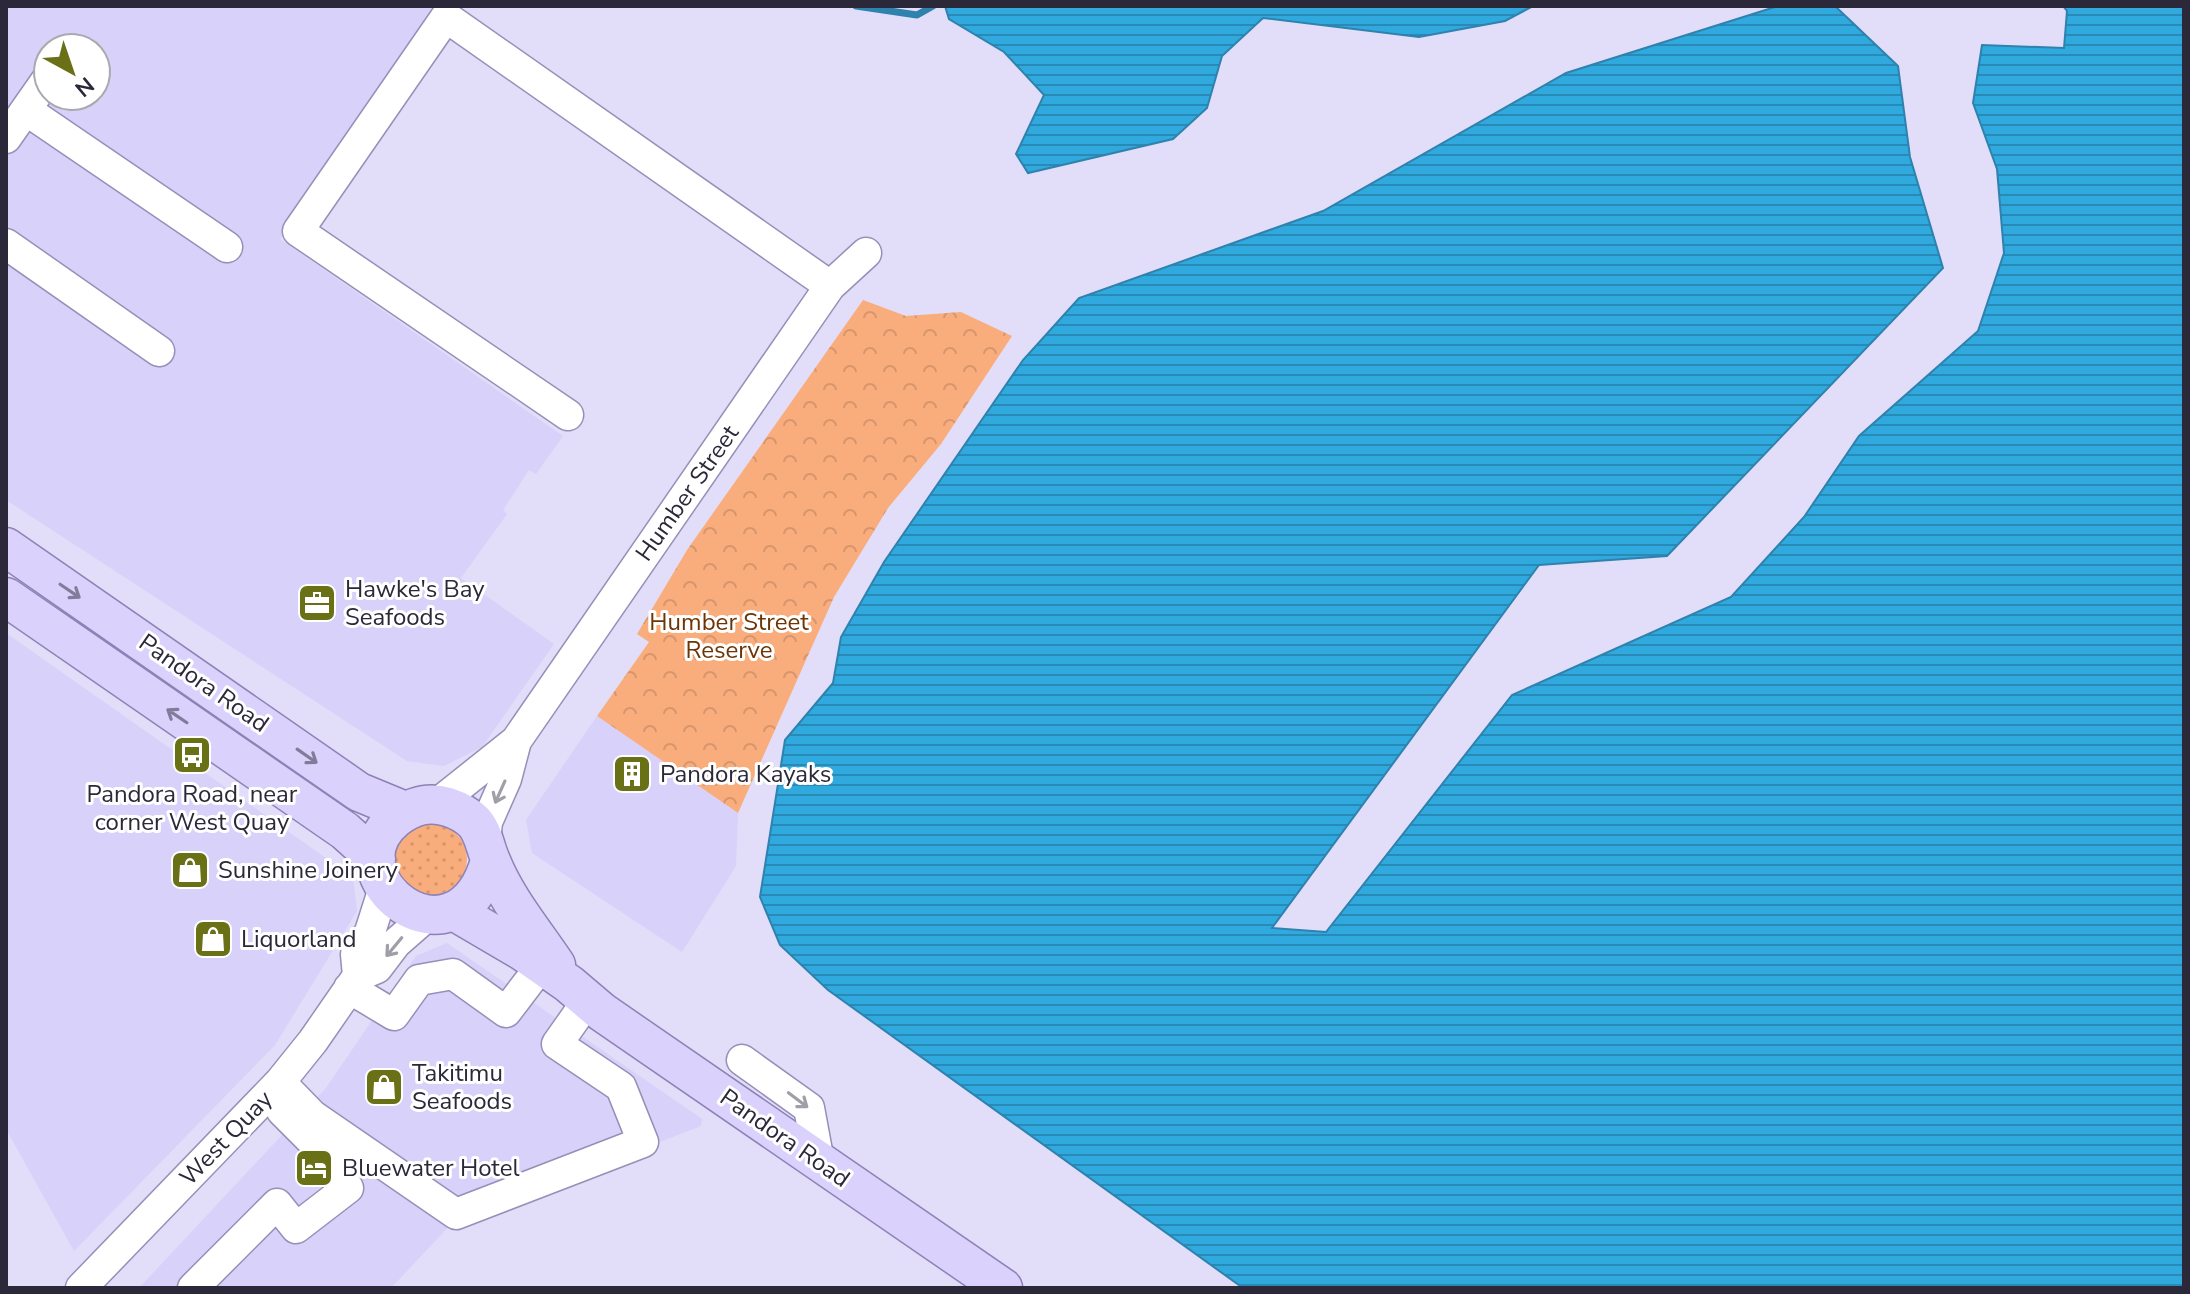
<svg xmlns="http://www.w3.org/2000/svg" width="2190" height="1294" viewBox="0 0 2190 1294" font-family="'Nunito Sans',sans-serif">
	<style>
		.built { fill: #d8d1fa; fill-rule: evenodd }
		.park { fill: url(#park-crowns) }
		.garden { fill: url(#garden-dots) }
		.water { fill: url(#water-rules); stroke: #2e82ad; stroke-width: 2 }
		.lines { fill: none; stroke-linecap: round; stroke-linejoin: round }
		.stream { stroke: #2e82ad; stroke-width: 7 }
		.minor-casing { stroke: #978fb8; stroke-width: 33 }
		.major-casing { stroke: #8d82b6; stroke-width: 41 }
		.minor { stroke: #fff; stroke-width: 30 }
		.major { stroke: #dad1fc; stroke-width: 38 }
		.oneway { stroke: #827c9a }
		.oneway2 { stroke: #a09ea6 }
		.labels { text-anchor: middle; dominant-baseline: central; stroke-width: 6; stroke-linejoin: round; paint-order: stroke }
		.street-label { font-size: 24px; fill: #2b2839; stroke: #fff }
		.poi-label { font-size: 24px; fill: #2b2839; stroke: #fff; text-anchor: start }
		.park-label { font-size: 24px; fill: #6d3506; stroke: #fff }
	</style>
	<defs>
		<pattern id="park-crowns" width="20" height="18" patternUnits="userSpaceOnUse" patternTransform="scale(2)"><rect width="20" height="18" fill="#faad7c"/><path d="M2 6a3 3 0 1 1 6 0M12 15a3 3 0 1 1 6 0" fill="none" stroke="#d6956c"/></pattern>
		<pattern id="garden-dots" width="8" height="8" patternUnits="userSpaceOnUse" patternTransform="scale(2)"><rect width="8" height="8" fill="#faad7c"/><path d="M2 2h.1M6 6h.1" fill="none" stroke="#d6956c" stroke-width="1.8" stroke-linecap="round"/></pattern>
		<pattern id="water-rules" width="6" height="5" patternUnits="userSpaceOnUse" patternTransform="scale(2)"><rect width="6" height="5" fill="#30a9df"/><path d="M0 2.5h6" fill="none" stroke="#298ab6"/></pattern>
	</defs>
	<rect width="100%" height="100%" fill="#e2ddf8"/>
	<!-- built -->
	<path class="built" d="M 6,6 L 440,6 L 280,239 L 563,436 L 536,474 L 529,470 L 503,510 L 507,514 L 461,578 L 554,644 L 482,747 L 444,766 L 407,761 L 6,500 ZM 48,48 L 96,48 L 96,96 L 48,96 Z
		M 6,633 L 353,877 L 357,911 L 275,1045 L 74,1251 L 6,1129 Z
		M 597,716 L 738,813 L 736,866 L 682,952 L 532,853 L 526,820 Z
		M 447,943 L 702,1119 L 701,1126 L 454,1221 L 391,1288 L 139,1288 L 326,1088 L 416,956 Z"/>
	<!-- park -->
	<path class="park" d="M 863,300 L 906,316 L 961,312 L 1012,336 L 941,444 L 888,508 L 834,597 L 738,813 L 597,716 L 649,642 L 637,634 L 687,550 Z"/>
	<!-- garden -->
	<path class="garden" d="M395 859a36 36 0 1 1 72 0a36 36 0 1 1-72 0Z"/>
	<!-- water -->
	<path class="water" d="M 945,6 L 1533,6 L 1505,21 L 1419,37 L 1263,18 L 1222,56 L 1207,108 L 1173,139 L 1028,173 L 1016,154 L 1044,95 L 1004,52 L 949,19 Z
		M 1778,6 L 1835,6 L 1898,66 L 1910,157 L 1943,268 L 1667,556 L 1539,565 L 1272,928 L 1326,932 L 1512,695 L 1731,597 L 1804,517 L 1859,436 L 1978,331 L 2004,253 L 1997,169 L 1973,103 L 1982,45 L 2064,48 L 2067,11 L 2063,6 L 2184,6 L 2184,1288 L 1243,1288 L 828,990 L 780,945 L 760,897 L 785,740 L 833,683 L 841,637 L 884,562 L 1023,360 L 1079,298 L 1323,211 L 1566,73 Z"/>
	<g class="lines">
		<!-- stream -->
		<path class="stream" d="M 856,6 L 917,15 L 933,6"/>
		<defs>
			<path id="minor" d="M 26,110 L 227,247
				M 6,138 L 48,78
				M 6,244 L 159,351
				M 568,415 L 298,231 L 446,17 L 830,286
				M 437,804 L 516,741 L 830,286 L 866,253
				M 485,842 L 487,822 L 506,779 L 516,741
				M 358,976 L 356,954 L 370,932 L 384,888
				M 349,988 L 394,1015 L 419,980 L 453,974 L 506,1012 L 541,966
				M 742,1060 L 809,1108 L 819,1162
				M 280,1082 L 312,1115 L 456,1214 L 643,1142 L 621,1087 L 557,1044 L 588,1000
				M 81,1288 L 280,1082 L 313,1041 L 358,976 L 377,968 L 396,943 L 428,915
				M 193,1288 L 277,1204 L 296,1228 L 348,1188 L 333,1162 L 282,1111"/>
			<path id="major" d="M 6,547 L 359,792 L 405,811
				M 6,597 L 345,831 L 376,859
				M 490,861 C 456,978 325,876 396,818 C 412,806 428,801 448,807 C 457,810 467,815 474,822 C 484,833 485,848 491,861 C 506,899 534,932 556,965
				M 454,911 L 522,951 L 569,984 L 602,1012 L 1003,1288"/>
		</defs>
		<!-- minor casing -->
		<use href="#minor" class="minor-casing"/>
		<!-- major casing -->
		<use href="#major" class="major-casing"/>
		<!-- minor -->
		<use href="#minor" class="minor"/>
		<!-- major -->
		<use href="#major" class="major"/>
	</g>
	<!-- one-way arrows -->
	<defs><path id="oneway-shaft" d="M-6 0H5M1.5-3L5.5 0L1.5 3" fill="none" stroke-width="1.6" stroke-linecap="round" stroke-linejoin="round" transform="scale(2)"/></defs>
	<g class="oneway">
		<use href="#oneway-shaft" transform="translate(70 591) rotate(34)"/>
		<use href="#oneway-shaft" transform="translate(177 716) rotate(-146)"/>
		<use href="#oneway-shaft" transform="translate(307 756) rotate(35)"/>
	</g>
	<g class="oneway2">
		<use href="#oneway-shaft" transform="translate(500 792) rotate(114)"/>
		<use href="#oneway-shaft" transform="translate(394 947) rotate(130)"/>
		<use href="#oneway-shaft" transform="translate(798 1100) rotate(37)"/>
	</g>
	<!-- icons -->
	<defs>
		<symbol id="office-square" viewBox="-11 -11 22 22"><rect x="-9" y="-9" width="18" height="18" rx="4" fill="#6a7016" stroke="#fff"/><path d="M-6-3h4V-5.5h4V-3h4V5H-6ZM-1-4.5V-3h2v-1.5ZM-6 0V1H6V0Z" fill="#fff"/></symbol>
		<symbol id="bus-square" viewBox="-11 -11 22 22"><rect x="-9" y="-9" width="18" height="18" rx="4" fill="#6a7016" stroke="#fff"/><path d="M-5-6H5V4H4V6H2V4H-2V6H-4V4H-5ZM-3.5-4V0h7V-4ZM-3.5 1.2v1.5H-2V1.2ZM2 1.2v1.5H3.5V1.2Z" fill="#fff"/></symbol>
		<symbol id="building-square" viewBox="-11 -11 22 22"><rect x="-9" y="-9" width="18" height="18" rx="4" fill="#6a7016" stroke="#fff"/><path d="M-4-6H4V6H1V3H-1V6H-4ZM-2.5-4.3h1.7v1.8h-1.7ZM.8-4.3h1.7v1.8H.8ZM-2.5-1h1.7V.8h-1.7ZM.8-1h1.7V.8H.8Z" fill="#fff"/></symbol>
		<symbol id="shop-square" viewBox="-11 -11 22 22"><rect x="-9" y="-9" width="18" height="18" rx="4" fill="#6a7016" stroke="#fff"/><path d="M-5-2.5h2.3a2.7 3.5 0 0 1 5.4 0H5L5.5 6h-11ZM-1.5-2.5h3a1.5 2.3 0 0 0-3 0Z" fill="#fff"/></symbol>
		<symbol id="hotel-square" viewBox="-11 -11 22 22"><rect x="-9" y="-9" width="18" height="18" rx="4" fill="#6a7016" stroke="#fff"/><path d="M-6-4.5h1.5V1H6V5H4.5V3h-9V5H-6ZM-4 0a1.8 1.8 0 1 1 3.6 0ZM.5 0V-2.5h3Q6-2.5 6 0Z" fill="#fff"/></symbol>
	</defs>
	<g fill-rule="evenodd">
		<use href="#office-square" x="295" y="581" width="44" height="44"/>
		<use href="#bus-square" x="170" y="733" width="44" height="44"/>
		<use href="#building-square" x="610" y="752" width="44" height="44"/>
		<use href="#shop-square" x="168" y="848" width="44" height="44"/>
		<use href="#shop-square" x="191" y="917" width="44" height="44"/>
		<use href="#shop-square" x="362" y="1065" width="44" height="44"/>
		<use href="#hotel-square" x="292" y="1146" width="44" height="44"/>
	</g>
	<g class="labels">
		<!-- street labels -->
		<g class="street-label">
			<text transform="translate(687 493) rotate(-55)">Humber Street</text>
			<text transform="translate(204 683) rotate(35)">Pandora Road</text>
			<text transform="translate(226 1138) rotate(-46)">West Quay</text>
			<text transform="translate(785 1138) rotate(35)">Pandora Road</text>
		</g>
		<!-- poi labels -->
		<g class="poi-label">
			<text x="345" y="589">Hawke's Bay<tspan x="345" dy="28">Seafoods</tspan></text>
			<text x="660" y="774">Pandora Kayaks</text>
			<text x="192" y="794" text-anchor="middle">Pandora Road, near<tspan x="192" dy="28">corner West Quay</tspan></text>
			<text x="218" y="870">Sunshine Joinery</text>
			<text x="241" y="939">Liquorland</text>
			<text x="412" y="1073">Takitimu<tspan x="412" dy="28">Seafoods</tspan></text>
			<text x="342" y="1168">Bluewater Hotel</text>
		</g>
		<!-- park labels -->
		<g class="park-label">
			<text x="729" y="622">Humber Street<tspan x="729" dy="28">Reserve</tspan></text>
		</g>
	</g>
	<!-- border -->
	<rect width="2190" height="1294" fill="none" stroke="#2b2839" stroke-width="16"/>
	<!-- north arrow -->
	<g transform="translate(72 72) rotate(140)"><circle r="38" fill="#ffffff" stroke="#aaa9b0" stroke-width="2"/>
	<path d="M0-6L14 30L0 20L-14 30Z" fill="#6a7016"/>
	<text y="-12" font-size="22" font-weight="bold" text-anchor="middle" fill="#2b2839">N</text>
	</g>
</svg>
